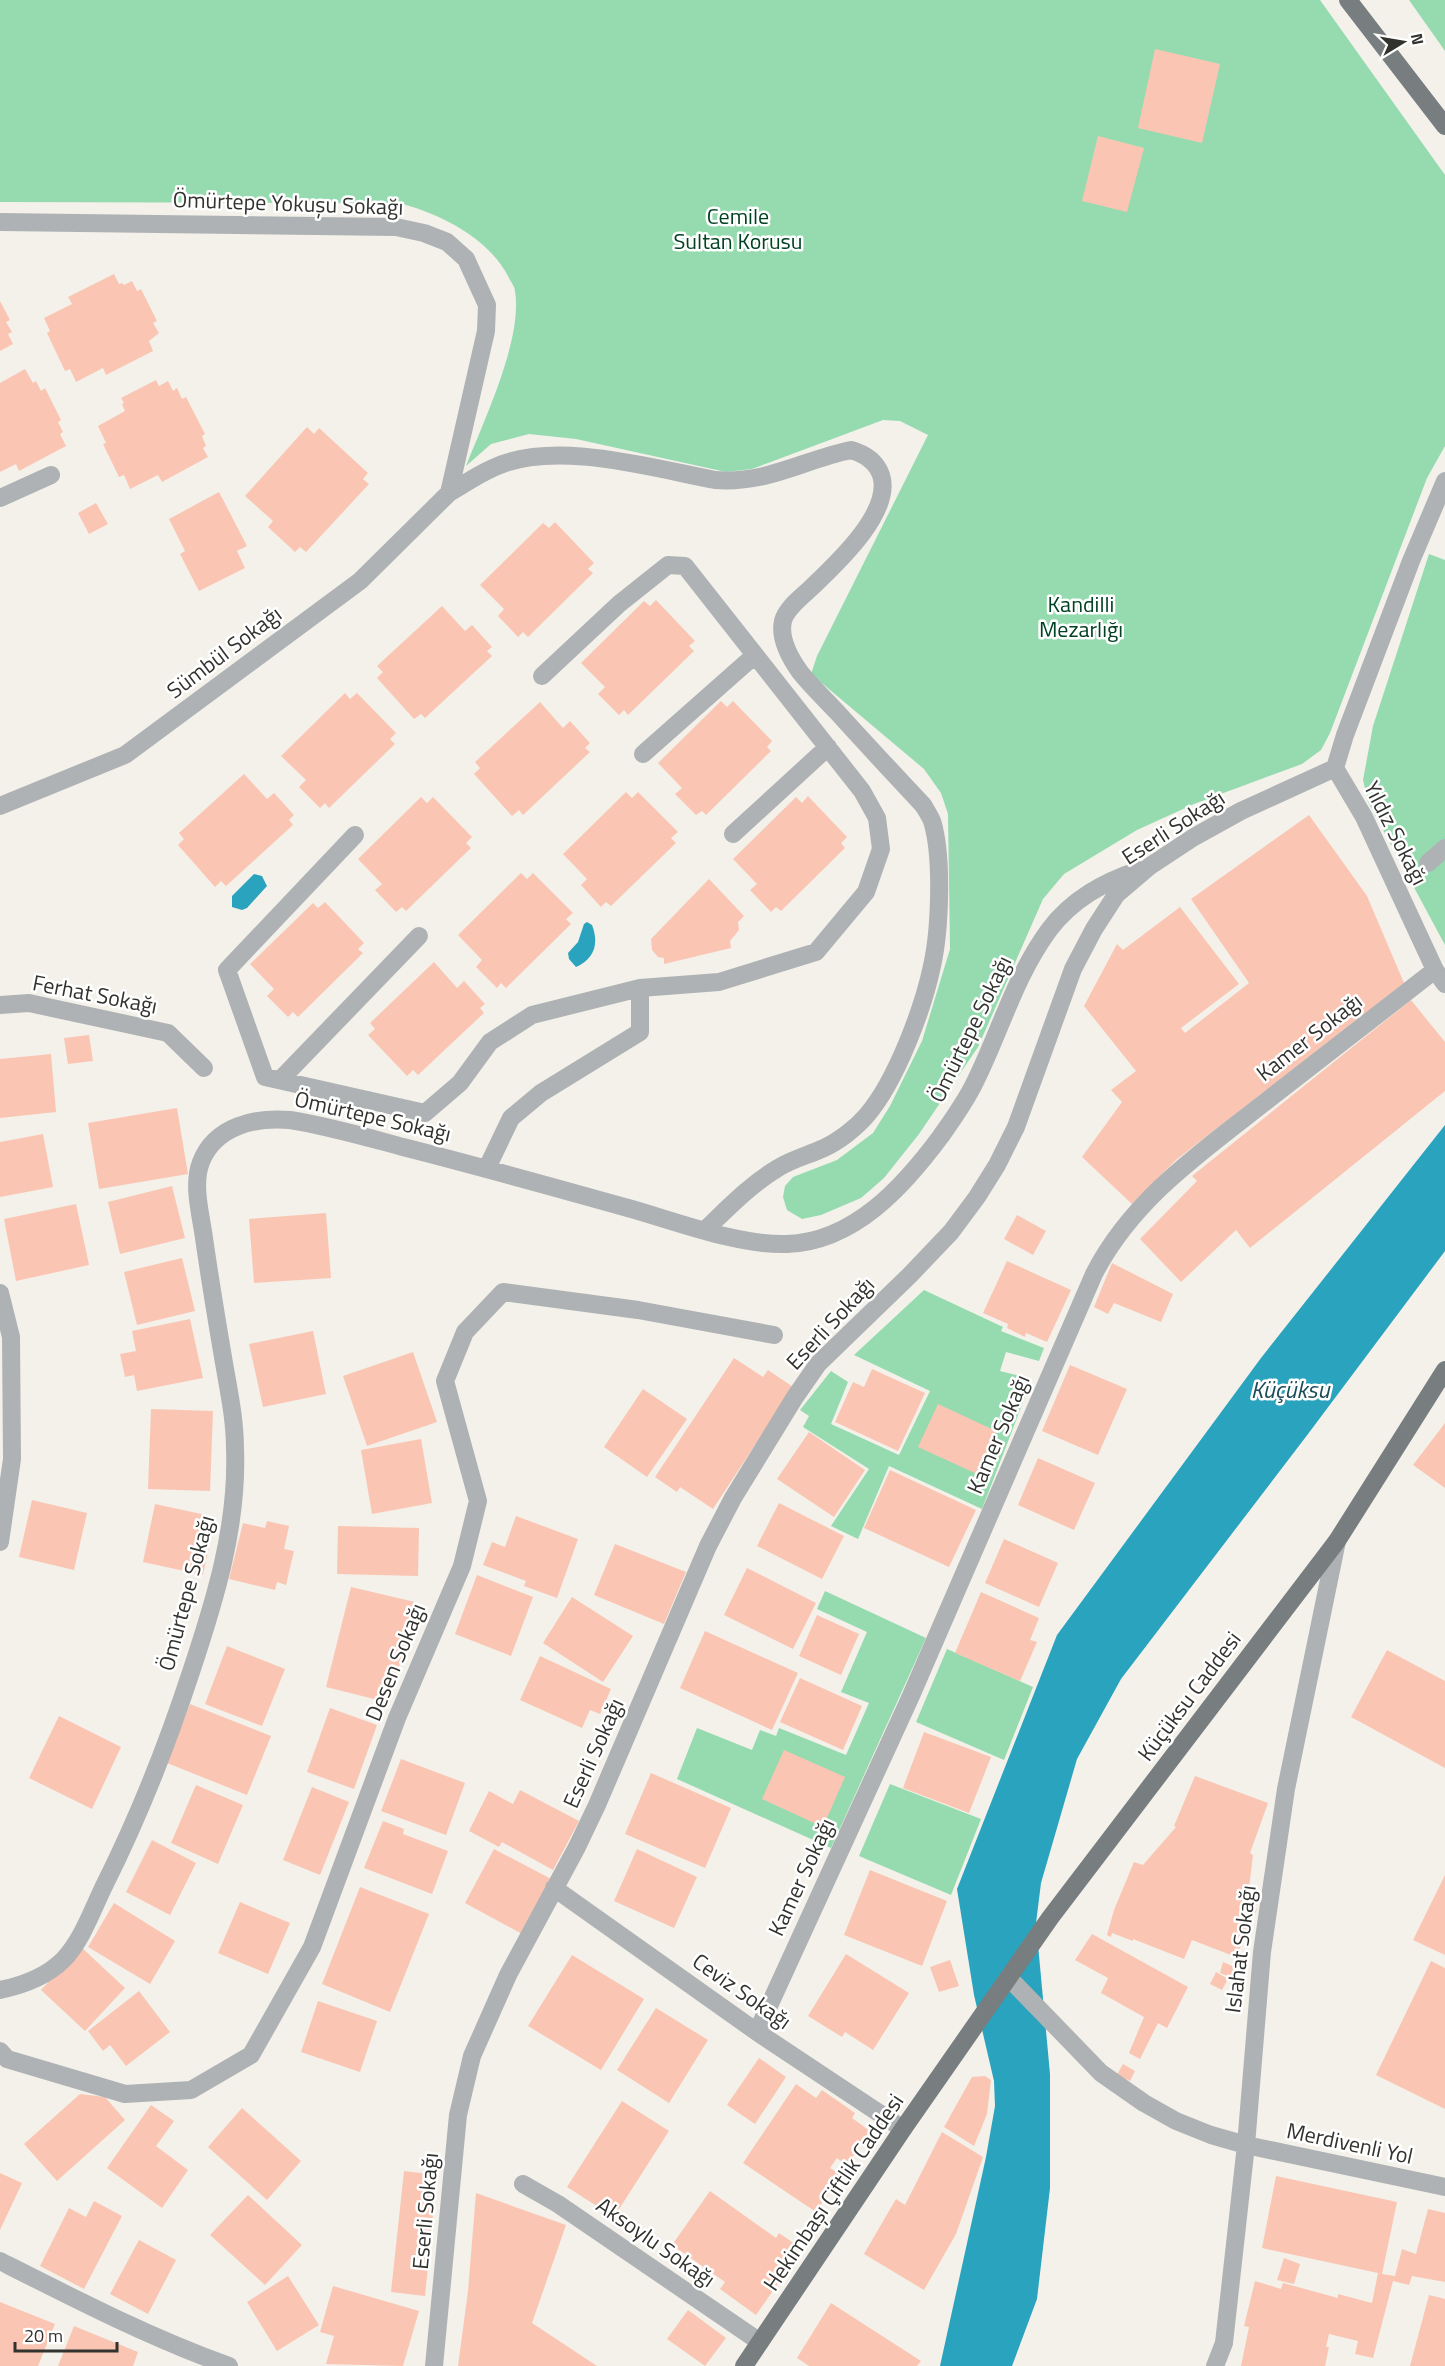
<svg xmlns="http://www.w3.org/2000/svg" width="1445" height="2366" viewBox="0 0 1445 2366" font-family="'Titillium Web',sans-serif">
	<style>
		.green { fill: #95dbaf }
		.water { fill: #2aa3be }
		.building { fill: #fac6b3 }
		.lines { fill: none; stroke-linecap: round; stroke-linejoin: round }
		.minor { stroke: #afb2b4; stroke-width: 18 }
		.major { stroke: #787e80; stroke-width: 18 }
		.labels { text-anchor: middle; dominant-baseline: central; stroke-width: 5; stroke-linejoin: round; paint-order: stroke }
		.street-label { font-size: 22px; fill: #32322f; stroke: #fff }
		.park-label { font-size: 22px; fill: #004223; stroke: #fff }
		.water-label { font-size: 24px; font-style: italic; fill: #1b4c58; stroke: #fff }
	</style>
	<rect width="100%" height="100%" fill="#f3f1ea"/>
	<!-- green -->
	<path class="green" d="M 0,0 L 1320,0 L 1445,175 L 1445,446 L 1427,478 L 1330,733 L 1321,750 L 1302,764 L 1194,804 L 1137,830 L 1064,874 L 1043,899 L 978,1047 L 919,1134 L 884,1178 L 861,1198 L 821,1215 L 802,1219 L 787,1210 L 783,1197 L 785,1186 L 793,1177 L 837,1160 L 873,1133 L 890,1106 L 922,1041 L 950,949 L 948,814 L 941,793 L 924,769 L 811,674 L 817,656 L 928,435 L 900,421 L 883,420 L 752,469 L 726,472 L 576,439 L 529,434 L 491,444 L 466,466 C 484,420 523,339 515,291 C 515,287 511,282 509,278 C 489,238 441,214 399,203 L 0,202 Z
		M 1409,0 L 1445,0 L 1445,51 Z
		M 1429,554 L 1445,560 L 1445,945 L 1368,802 L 1363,780 L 1373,726 Z
		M 924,1290 L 1003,1327 L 1001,1331 L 1044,1348 L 1039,1361 L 1006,1352 L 1000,1371 L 1032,1379 L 982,1509 L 889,1466 L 858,1539 L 831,1526 L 869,1469 L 803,1427 L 809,1416 L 800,1410 L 831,1371 L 848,1382 L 831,1424 L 899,1455 L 930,1391 L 854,1355 Z
		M 825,1591 L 926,1638 L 831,1848 L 677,1779 L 697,1728 L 752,1750 L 760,1730 L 776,1736 L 779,1728 L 846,1755 L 869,1703 L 841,1692 L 867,1632 L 817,1609 Z
		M 947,1649 L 1033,1687 L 1004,1760 L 916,1722 Z
		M 890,1784 L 981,1819 L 951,1895 L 859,1856 Z"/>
	<!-- water -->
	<path class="water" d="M 254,874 L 262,876 L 267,886 L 247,908 L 242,910 L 232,907 L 232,896 Z
		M 587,922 L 592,925 C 599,943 595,959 576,967 L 569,959 L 568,953 L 578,942 L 584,924 Z
		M 1445,1125 L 1445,1251 L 1308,1434 L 1121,1679 L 1077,1759 L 1041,1883 L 1036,1923 L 1050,2074 L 1050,2188 L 1037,2299 L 1012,2366 L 940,2366 L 986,2157 L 995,2106 L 994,2081 L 974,1995 L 957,1889 L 1057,1635 L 1261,1358 Z"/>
	<!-- building -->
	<path class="building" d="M 1155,49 L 1220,64 L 1202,143 L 1138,128 Z
		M 1098,136 L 1144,148 L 1127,212 L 1082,201 Z
		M 114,274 L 119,284 L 122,283 L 124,285 L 132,281 L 137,291 L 141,289 L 157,321 L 153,323 L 159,333 L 149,341 L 153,351 L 106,375 L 103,368 L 76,382 L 70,369 L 65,371 L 47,333 L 50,331 L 44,318 L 72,304 L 68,297 Z
		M 0,301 L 10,320 L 6,322 L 12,332 L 8,334 L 13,344 L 0,351 Z
		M 25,369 L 33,383 L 36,381 L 41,391 L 45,388 L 61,420 L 58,422 L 63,432 L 60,434 L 66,446 L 19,471 L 16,464 L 0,472 L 0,383 Z
		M 156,380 L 159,386 L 168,381 L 173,391 L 177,388 L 182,399 L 186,397 L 205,434 L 202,436 L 206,446 L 203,448 L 208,457 L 162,482 L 158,475 L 130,489 L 124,475 L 119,477 L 103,444 L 106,443 L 98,426 L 125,411 L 122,404 L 124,403 L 121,398 Z
		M 307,427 L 314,434 L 319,428 L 368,473 L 363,479 L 369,484 L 306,552 L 300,547 L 295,552 L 268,527 L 273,521 L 245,496 Z
		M 219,492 L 247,546 L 237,551 L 245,568 L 199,591 L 180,554 L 185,551 L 169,519 Z
		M 96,503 L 108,524 L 89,534 L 78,513 Z
		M 555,522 L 594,563 L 588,569 L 593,573 L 528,637 L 523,632 L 518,637 L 498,616 L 504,609 L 480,585 L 543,523 L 549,528 Z
		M 656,600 L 695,641 L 689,646 L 694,651 L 628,715 L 624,710 L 619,715 L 598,694 L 605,687 L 581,663 L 644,601 L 650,606 Z
		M 442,606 L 465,631 L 472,625 L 492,647 L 487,651 L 492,656 L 425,718 L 421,714 L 414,719 L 377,678 L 383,672 L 377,666 Z
		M 345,693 L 350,699 L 357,693 L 396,733 L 390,739 L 395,744 L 329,808 L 325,803 L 320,808 L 299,787 L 306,780 L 281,756 Z
		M 721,701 L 727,707 L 733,701 L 772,741 L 767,747 L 771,751 L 706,815 L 702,811 L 696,815 L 675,794 L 682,788 L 658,763 Z
		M 540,702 L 563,728 L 570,721 L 590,743 L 585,748 L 590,752 L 523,815 L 519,810 L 512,816 L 474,774 L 480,768 L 475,762 Z
		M 244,774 L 267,799 L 274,793 L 294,815 L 289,820 L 293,825 L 226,886 L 221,881 L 215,887 L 178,845 L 184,839 L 179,833 Z
		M 626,792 L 632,798 L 638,792 L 678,832 L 671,838 L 676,843 L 611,906 L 606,902 L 601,907 L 581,885 L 587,879 L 563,854 Z
		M 808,796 L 847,837 L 841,843 L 845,848 L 781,911 L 776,907 L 771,912 L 750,890 L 757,884 L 733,859 L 796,797 L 802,803 Z
		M 421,797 L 427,803 L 433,797 L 472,837 L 466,843 L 471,848 L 406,911 L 402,907 L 396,912 L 375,890 L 382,884 L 358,859 Z
		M 1309,815 L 1367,896 L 1404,983 L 1176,1160 L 1132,1204 L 1082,1157 L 1122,1102 L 1111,1090 L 1136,1071 L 1084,1006 L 1117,944 L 1123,950 L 1180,907 L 1239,984 L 1181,1028 L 1185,1033 L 1249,983 L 1191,899 Z
		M 521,873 L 527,879 L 533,873 L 573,913 L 566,919 L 571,924 L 506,988 L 501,983 L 497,988 L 476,967 L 482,960 L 458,935 Z
		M 709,879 L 744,916 L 738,922 L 739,930 L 730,941 L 731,948 L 664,964 L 664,958 L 658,957 L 652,950 L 651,939 Z
		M 325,902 L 364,943 L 358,949 L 363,953 L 298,1017 L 293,1012 L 288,1017 L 267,996 L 274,989 L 250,964 L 313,903 L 318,908 Z
		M 434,962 L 457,988 L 464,981 L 485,1004 L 480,1008 L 484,1013 L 418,1075 L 413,1070 L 407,1076 L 368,1035 L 375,1029 L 370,1023 Z
		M 1411,1000 L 1445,1042 L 1445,1091 L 1250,1248 L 1236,1230 L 1181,1282 L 1140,1239 L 1197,1181 L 1192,1176 Z
		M 89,1035 L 93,1061 L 68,1064 L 64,1038 Z
		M 51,1054 L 56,1112 L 0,1118 L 0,1059 Z
		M 177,1108 L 188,1174 L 99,1189 L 88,1123 Z
		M 43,1134 L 53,1187 L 0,1197 L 0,1142 Z
		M 172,1186 L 185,1238 L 120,1254 L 108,1202 Z
		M 76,1204 L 89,1265 L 16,1281 L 4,1219 Z
		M 326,1213 L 331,1278 L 254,1283 L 249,1219 Z
		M 1017,1215 L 1046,1231 L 1033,1255 L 1004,1239 Z
		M 182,1258 L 195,1311 L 137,1325 L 124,1272 Z
		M 1007,1261 L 1071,1290 L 1047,1342 L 1026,1333 L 1025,1337 L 1007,1328 L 1008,1324 L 983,1313 Z
		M 1112,1263 L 1173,1294 L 1161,1322 L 1114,1303 L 1108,1314 L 1094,1307 Z
		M 190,1319 L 203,1378 L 137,1391 L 134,1375 L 125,1377 L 120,1354 L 136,1351 L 132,1331 Z
		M 313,1331 L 326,1394 L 263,1407 L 249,1344 Z
		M 413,1352 L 437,1422 L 367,1446 L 343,1376 Z
		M 734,1358 L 763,1377 L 768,1370 L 793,1387 L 713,1509 L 680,1487 L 677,1492 L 655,1477 Z
		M 1070,1365 L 1127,1389 L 1098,1455 L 1042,1431 Z
		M 872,1369 L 925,1393 L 898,1451 L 835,1422 L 853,1382 L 864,1387 Z
		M 643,1389 L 687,1419 L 647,1477 L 604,1447 Z
		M 938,1404 L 996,1431 L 977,1474 L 918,1447 Z
		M 151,1409 L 213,1411 L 210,1491 L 148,1489 Z
		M 1445,1423 L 1445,1488 L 1413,1465 Z
		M 809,1432 L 865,1470 L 834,1517 L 777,1479 Z
		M 421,1439 L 432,1503 L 372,1514 L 361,1450 Z
		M 1038,1458 L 1095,1483 L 1074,1530 L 1018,1505 Z
		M 890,1470 L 976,1510 L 949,1567 L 864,1528 Z
		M 32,1500 L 87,1513 L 74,1570 L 19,1557 Z
		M 779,1503 L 844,1536 L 822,1579 L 757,1546 Z
		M 155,1504 L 215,1517 L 203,1575 L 143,1562 Z
		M 516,1516 L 578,1539 L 557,1598 L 524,1586 L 526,1581 L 483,1565 L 492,1542 L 505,1547 Z
		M 267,1521 L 289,1526 L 284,1549 L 294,1551 L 286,1585 L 277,1582 L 275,1590 L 229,1579 L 243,1523 L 265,1528 Z
		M 338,1526 L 419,1528 L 418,1576 L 337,1574 Z
		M 1004,1539 L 1058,1563 L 1039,1607 L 985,1583 Z
		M 615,1544 L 686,1572 L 664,1624 L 594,1595 Z
		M 747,1568 L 816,1603 L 793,1649 L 724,1615 Z
		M 477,1575 L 533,1597 L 511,1656 L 455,1634 Z
		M 351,1587 L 415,1602 L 390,1703 L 326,1687 Z
		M 981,1592 L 1039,1618 L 1030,1640 L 1037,1642 L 1020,1681 L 955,1653 Z
		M 572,1597 L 633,1636 L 603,1682 L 543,1643 Z
		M 817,1615 L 859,1634 L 841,1675 L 799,1656 Z
		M 705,1631 L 798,1673 L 772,1730 L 680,1688 Z
		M 227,1646 L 285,1669 L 262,1726 L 205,1704 Z
		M 1387,1650 L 1445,1681 L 1445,1768 L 1351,1717 Z
		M 540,1656 L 611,1689 L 600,1714 L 590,1710 L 582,1728 L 520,1700 Z
		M 800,1678 L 862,1706 L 843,1750 L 780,1722 Z
		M 190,1704 L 271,1736 L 247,1795 L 167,1763 Z
		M 330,1708 L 377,1725 L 354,1789 L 307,1772 Z
		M 59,1716 L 121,1747 L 92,1809 L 29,1778 Z
		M 924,1732 L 991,1757 L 969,1813 L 903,1788 Z
		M 784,1750 L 845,1777 L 823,1827 L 762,1799 Z
		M 401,1759 L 465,1783 L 446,1835 L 381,1811 Z
		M 651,1773 L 731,1808 L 705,1868 L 625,1834 Z
		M 1195,1776 L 1268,1803 L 1250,1853 L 1253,1855 L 1247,1905 L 1257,1909 L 1236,1957 L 1192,1940 L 1184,1959 L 1133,1939 L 1133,1941 L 1112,1933 L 1111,1937 L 1107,1935 L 1114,1910 L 1134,1862 L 1143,1865 L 1176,1827 L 1174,1826 Z
		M 196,1785 L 243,1805 L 218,1864 L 171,1843 Z
		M 312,1787 L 349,1802 L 320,1875 L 283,1860 Z
		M 520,1790 L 579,1821 L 553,1870 L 502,1842 L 499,1847 L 469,1831 L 489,1791 L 513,1804 Z
		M 383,1821 L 404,1829 L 403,1834 L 448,1851 L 432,1894 L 364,1868 Z
		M 152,1840 L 196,1863 L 170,1915 L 126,1892 Z
		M 494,1849 L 553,1880 L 524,1935 L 465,1903 Z
		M 637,1849 L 697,1877 L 674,1928 L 614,1901 Z
		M 870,1870 L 947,1901 L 922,1966 L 844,1935 Z
		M 1445,1875 L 1445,1955 L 1413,1940 Z
		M 360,1887 L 429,1914 L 390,2012 L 322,1984 Z
		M 240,1902 L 290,1923 L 268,1974 L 218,1953 Z
		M 114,1903 L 175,1941 L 150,1984 L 88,1947 Z
		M 1092,1934 L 1188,1987 L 1167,2028 L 1158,2023 L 1140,2059 L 1129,2053 L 1144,2017 L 1101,1993 L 1108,1978 L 1075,1960 Z
		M 81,1947 L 125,1988 L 85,2031 L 41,1990 Z
		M 846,1954 L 909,1993 L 873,2050 L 845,2032 L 842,2037 L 808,2016 Z
		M 572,1955 L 644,1999 L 601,2070 L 528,2026 Z
		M 950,1960 L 959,1986 L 939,1992 L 930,1967 Z
		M 1431,1961 L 1445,1968 L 1445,2109 L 1376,2075 Z
		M 1223,1962 L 1237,1968 L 1233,1978 L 1220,1973 Z
		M 1216,1972 L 1228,1979 L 1222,1990 L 1210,1984 Z
		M 139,1991 L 170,2032 L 126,2066 L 110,2045 L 103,2051 L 88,2031 Z
		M 318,2001 L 377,2021 L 360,2072 L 301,2052 Z
		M 656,2008 L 708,2040 L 669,2103 L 617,2070 Z
		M 759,2058 L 786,2077 L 755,2124 L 727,2105 Z
		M 1123,2064 L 1135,2071 L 1130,2081 L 1126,2079 L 1122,2085 L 1116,2073 L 1118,2073 Z
		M 985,2076 L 991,2080 L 987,2114 L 974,2146 L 944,2127 L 972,2077 Z
		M 796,2084 L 816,2098 L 822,2090 L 855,2113 L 852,2118 L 870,2131 L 847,2166 L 837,2158 L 830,2168 L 841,2175 L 816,2212 L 743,2163 Z
		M 80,2094 L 105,2097 L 125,2120 L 57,2181 L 24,2144 Z
		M 622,2101 L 669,2131 L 614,2217 L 567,2187 Z
		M 151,2105 L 174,2121 L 156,2146 L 188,2170 L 162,2208 L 107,2168 Z
		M 242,2108 L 301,2161 L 267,2200 L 208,2147 Z
		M 942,2132 L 983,2157 L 956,2234 L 924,2290 L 864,2254 L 896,2199 L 905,2205 Z
		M 404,2171 L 437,2175 L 425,2296 L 391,2292 Z
		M 0,2173 L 22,2183 L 0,2230 Z
		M 1276,2176 L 1397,2202 L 1382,2274 L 1395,2276 L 1402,2249 L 1416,2254 L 1428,2209 L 1445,2213 L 1445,2282 L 1412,2276 L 1409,2285 L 1393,2281 L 1373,2358 L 1355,2354 L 1358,2341 L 1329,2334 L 1326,2347 L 1329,2347 L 1325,2366 L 1241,2366 L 1249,2327 L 1244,2326 L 1255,2281 L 1281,2289 L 1283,2283 L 1338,2298 L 1338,2294 L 1372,2303 L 1378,2273 L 1262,2248 Z
		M 710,2191 L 776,2238 L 779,2233 L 802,2249 L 756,2315 L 720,2289 L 725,2282 L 672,2245 Z
		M 476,2193 L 566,2225 L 532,2323 L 597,2366 L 458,2366 L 468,2291 Z
		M 248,2195 L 302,2245 L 265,2285 L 210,2235 Z
		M 94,2201 L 122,2216 L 84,2289 L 40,2266 L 69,2208 L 86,2217 Z
		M 139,2240 L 176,2260 L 148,2314 L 110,2294 Z
		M 1284,2258 L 1300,2264 L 1294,2284 L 1277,2280 Z
		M 288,2276 L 319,2325 L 277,2351 L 247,2302 Z
		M 333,2286 L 419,2311 L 403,2366 L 326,2364 L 334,2336 L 320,2332 Z
		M 1429,2295 L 1445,2299 L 1445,2366 L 1410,2366 Z
		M 0,2302 L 55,2324 L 38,2366 L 0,2366 Z
		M 831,2303 L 921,2361 L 917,2366 L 809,2366 L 797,2358 Z
		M 688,2310 L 726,2338 L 705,2366 L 667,2339 Z
		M 74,2326 L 138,2352 L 133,2366 L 58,2366 Z"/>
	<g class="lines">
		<!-- minor -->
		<path class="minor" d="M 0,222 L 396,227 L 424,233 L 447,242 L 466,259 L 487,305 L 486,331 L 449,493 C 463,485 477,475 493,468 C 553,439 652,468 715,480 C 767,484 803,460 851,450 C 865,454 876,461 881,475 C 893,512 836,564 812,587 C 803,596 786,608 783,621 C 779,639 790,658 800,672 C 811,686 825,699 837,712 C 865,743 894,774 923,805 C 926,810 930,816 932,821 C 943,856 940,930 932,966 C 923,1009 896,1081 867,1115 C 856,1128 839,1141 824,1148 C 809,1155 792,1159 778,1168 C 751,1184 728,1208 705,1230
			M 0,498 L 51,475
			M 542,676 L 619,604 L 668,565 L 685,566 L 862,791 L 877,818 L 881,849 L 866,892 L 816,952 L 719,982 L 640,988
			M 643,754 L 755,655
			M 1335,768 L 1364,817 L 1435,970 L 1445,984
			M 0,806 L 125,755 L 360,581 L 449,493
			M 733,834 L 828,747
			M 355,835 L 227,970 L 265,1077 L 425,1113 L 460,1083 L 490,1042 L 532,1015 L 640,988 L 640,1032 L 541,1093 L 511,1118 L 487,1168
			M 1428,863 L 1445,848
			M 0,1005 L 29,1003 L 168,1033 L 204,1068
			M 280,1080 L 419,936
			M 0,1293 L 11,1337 L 12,1459 L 0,1542
			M 554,1888 L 757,2032 L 903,2129
			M 1009,1978 L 1101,2073 L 1144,2103 L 1176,2121 L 1211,2135 L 1246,2145 L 1445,2187
			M 0,1990 C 24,1985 46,1977 63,1960 C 82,1941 93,1908 105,1884 C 139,1816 167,1745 191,1672 C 215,1600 238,1526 235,1449 C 235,1420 229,1392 224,1363 C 217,1322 210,1280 204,1238 C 201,1215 192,1185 201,1162 C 215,1126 255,1117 290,1120 C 328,1126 366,1137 403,1147 C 478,1166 553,1187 628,1208 C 675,1221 739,1246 787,1244 C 854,1242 904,1186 941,1136 C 953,1119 966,1101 975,1082 C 1000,1032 1015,976 1049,930 C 1072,899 1104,882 1139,870
			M 757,2032 L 910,1698 L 1094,1274 C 1133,1198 1204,1150 1269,1099 C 1325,1056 1380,1013 1435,970
			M 0,2051 L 7,2059 L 125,2094 L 191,2090 L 251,2055 L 312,1947 L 397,1718 L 462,1566 L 478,1501 L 445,1381 L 465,1332 L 503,1292 L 638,1310 L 774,1335
			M 523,2184 L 558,2204 L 760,2342
			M 0,2261 C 75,2299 149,2337 229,2366
			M 434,2366 L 458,2115 L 472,2056 L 508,1975 L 577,1847 L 597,1805 L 708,1546 L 733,1498 L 795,1397 L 818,1364 L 910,1275 L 951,1232 L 977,1197 L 997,1165 L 1016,1127 L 1073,969 L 1094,929 L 1116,895 L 1150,866 L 1194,837 L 1241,811 L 1335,768 L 1345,735 L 1411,561 L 1445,481
			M 1215,2366 L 1224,2343 L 1246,2145 L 1262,1952 L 1286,1789 L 1337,1541"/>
		<!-- major -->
		<path class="major" d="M 1348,0 L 1445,126
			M 744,2366 L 903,2129 L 1050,1918 L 1337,1541 L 1445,1370"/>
	</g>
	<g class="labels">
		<!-- street labels -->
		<g class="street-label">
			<text transform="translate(288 203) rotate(2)">Ömürtepe Yokuşu Sokağı</text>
			<text transform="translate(224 652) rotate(-37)">Sümbül Sokağı</text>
			<text transform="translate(1173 827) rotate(-33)">Eserli Sokağı</text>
			<text transform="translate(1396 833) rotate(63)">Yıldız Sokağı</text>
			<text transform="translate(95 994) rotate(11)">Ferhat Sokağı</text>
			<text transform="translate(970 1029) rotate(-64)">Ömürtepe Sokağı</text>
			<text transform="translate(1309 1037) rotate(-38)">Kamer Sokağı</text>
			<text transform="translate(373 1116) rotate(13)">Ömürtepe Sokağı</text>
			<text transform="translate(830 1323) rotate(-47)">Eserli Sokağı</text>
			<text transform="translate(998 1434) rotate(-67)">Kamer Sokağı</text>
			<text transform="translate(186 1593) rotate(-75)">Ömürtepe Sokağı</text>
			<text transform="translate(395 1662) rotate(-68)">Desen Sokağı</text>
			<text transform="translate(1189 1696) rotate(-53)">Küçüksu Caddesi</text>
			<text transform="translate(593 1753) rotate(-66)">Eserli Sokağı</text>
			<text transform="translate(801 1877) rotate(-65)">Kamer Sokağı</text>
			<text transform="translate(1240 1949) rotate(-83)">Islahat Sokağı</text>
			<text transform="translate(742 1991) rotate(35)">Ceviz Sokağı</text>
			<text transform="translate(1350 2143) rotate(12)">Merdivenli Yol</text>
			<text transform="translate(833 2192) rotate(-56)">Hekimbaşı Çiftlik Caddesi</text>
			<text transform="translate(425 2211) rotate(-85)">Eserli Sokağı</text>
			<text transform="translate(656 2242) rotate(35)">Aksoylu Sokağı</text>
		</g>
		<!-- park labels -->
		<g class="park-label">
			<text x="738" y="216">Cemile<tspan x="738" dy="25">Sultan Korusu</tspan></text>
			<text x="1081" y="604">Kandilli<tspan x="1081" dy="25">Mezarlığı</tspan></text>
		</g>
		<!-- water labels -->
		<g class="water-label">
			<text x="1290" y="1389">Küçüksu</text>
		</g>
	</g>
	<!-- north arrow -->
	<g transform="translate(1403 42) rotate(79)" stroke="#ffffff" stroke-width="4.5" paint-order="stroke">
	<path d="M0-4.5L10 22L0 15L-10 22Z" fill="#32322f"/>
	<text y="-9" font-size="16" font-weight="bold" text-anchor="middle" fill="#32322f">N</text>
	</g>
	<!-- scale -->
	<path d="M15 2342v9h102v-9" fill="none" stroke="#32322f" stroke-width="3"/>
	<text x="24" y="2342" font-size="18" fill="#32322f" stroke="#ffffff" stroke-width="4.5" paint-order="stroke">20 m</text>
</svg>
